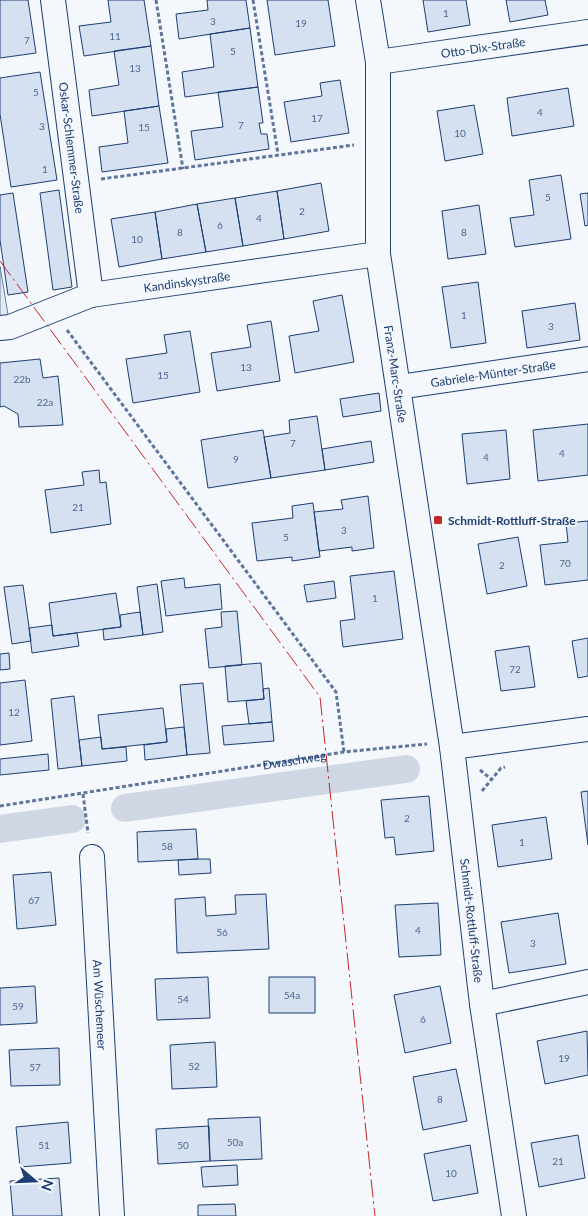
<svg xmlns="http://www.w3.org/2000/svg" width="588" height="1216" viewBox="0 0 588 1216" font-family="Lato,sans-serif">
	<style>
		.green { fill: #e3e9f0; stroke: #687fa3 }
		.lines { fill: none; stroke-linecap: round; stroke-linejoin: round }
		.canal { stroke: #cfd7e4; stroke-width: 28 }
		.building { fill: #d5e0f0; stroke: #1d3f73 }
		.minor-casing { stroke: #1d3f73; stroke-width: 26 }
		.path { stroke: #5e769c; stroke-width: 3; stroke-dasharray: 4 2.5; stroke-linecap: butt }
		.minor { stroke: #f4f7fb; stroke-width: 24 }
		.power { stroke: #c62828; stroke-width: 1; stroke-dasharray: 18 4 2.5 4; stroke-linecap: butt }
		.poi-dot { fill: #c62828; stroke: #f4f7fb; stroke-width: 2 }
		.labels { text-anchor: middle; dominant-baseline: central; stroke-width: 4; stroke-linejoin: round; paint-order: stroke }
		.number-label { font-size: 10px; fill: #4b6792 }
		.street-label { font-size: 12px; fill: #1d3f73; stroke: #f4f7fb }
		.poi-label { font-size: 12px; font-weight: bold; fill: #1d3f73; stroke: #f4f7fb; text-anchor: start }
	</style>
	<rect width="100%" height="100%" fill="#f4f7fb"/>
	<!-- green -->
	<path class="green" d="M 0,266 L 10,327 L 0,328 Z"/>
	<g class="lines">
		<!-- canal -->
		<path class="canal" d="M 125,808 L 406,769
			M 0,829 L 72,819"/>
	</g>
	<!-- building -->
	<path class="building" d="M 0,0 L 28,0 L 36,53 L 0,58 Z
		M 108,0 L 144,0 L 151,46 L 84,56 L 79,26 L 111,22 Z
		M 207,0 L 246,0 L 250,28 L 179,39 L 176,14 L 208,10 Z
		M 267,0 L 328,0 L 335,46 L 275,55 Z
		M 423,0 L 466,0 L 470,25 L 428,32 Z
		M 506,0 L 545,0 L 548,15 L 510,22 Z
		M 250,28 L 258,87 L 185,97 L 182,72 L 214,67 L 210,34 Z
		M 151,46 L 159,106 L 92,116 L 89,90 L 119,85 L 114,51 Z
		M 40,72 L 57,180 L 11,187 L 0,114 L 0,78 Z
		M 340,80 L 349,133 L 291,142 L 284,102 L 322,96 L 320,83 Z
		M 258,87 L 263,123 L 259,123 L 261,134 L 267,134 L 269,149 L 195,160 L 191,131 L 223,127 L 218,92 Z
		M 568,88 L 574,126 L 512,136 L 507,98 Z
		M 474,105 L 483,154 L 445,161 L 437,111 Z
		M 159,106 L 168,163 L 102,172 L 99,147 L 128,143 L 124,111 Z
		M 561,175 L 571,239 L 515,247 L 510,218 L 534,215 L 529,180 Z
		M 321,183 L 329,231 L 284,239 L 277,191 Z
		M 59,190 L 72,287 L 53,290 L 40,193 Z
		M 277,191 L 284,239 L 243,246 L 235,198 Z
		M 13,193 L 28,292 L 8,295 L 0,240 L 0,195 Z
		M 588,193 L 588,225 L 585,226 L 580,194 Z
		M 235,198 L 243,246 L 206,252 L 197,204 Z
		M 197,204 L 206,252 L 162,259 L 155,212 Z
		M 479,205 L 486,254 L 448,259 L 442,211 Z
		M 155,212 L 162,259 L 119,267 L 111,219 Z
		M 478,282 L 486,343 L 451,348 L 442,287 Z
		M 342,295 L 354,362 L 295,373 L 289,336 L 319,331 L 313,301 Z
		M 575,303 L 580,340 L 527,348 L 522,311 Z
		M 271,321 L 280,381 L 217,391 L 211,353 L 251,347 L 247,325 Z
		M 190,331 L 200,392 L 133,403 L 126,359 L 167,353 L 164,335 Z
		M 40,359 L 43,378 L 58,376 L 63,425 L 19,427 L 18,414 L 4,406 L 0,407 L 0,363 Z
		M 379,393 L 381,411 L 343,417 L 340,399 Z
		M 317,416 L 325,470 L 271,478 L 264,437 L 290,433 L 289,420 Z
		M 588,424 L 588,475 L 538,481 L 533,430 Z
		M 263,430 L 271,478 L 208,488 L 201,440 Z
		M 506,430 L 510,479 L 467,484 L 462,434 Z
		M 371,441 L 374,462 L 325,470 L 322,449 Z
		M 99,470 L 100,483 L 106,482 L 111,524 L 51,533 L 45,490 L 84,485 L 82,472 Z
		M 368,496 L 374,548 L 352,551 L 352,547 L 319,551 L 314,512 L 343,509 L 341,500 Z
		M 313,503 L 320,557 L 292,561 L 292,557 L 257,561 L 252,523 L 293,518 L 292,506 Z
		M 588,521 L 588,580 L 545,585 L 540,545 L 568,542 L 566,523 Z
		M 518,537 L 527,586 L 487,594 L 478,544 Z
		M 394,571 L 403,639 L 343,647 L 340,621 L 355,619 L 350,576 Z
		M 184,578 L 185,588 L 220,584 L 222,609 L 166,616 L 161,581 Z
		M 334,581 L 336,598 L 307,602 L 304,585 Z
		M 157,584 L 163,632 L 143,635 L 137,587 Z
		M 23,585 L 31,641 L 12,644 L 4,587 Z
		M 116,593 L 121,627 L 53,636 L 49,603 Z
		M 237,611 L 242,665 L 209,668 L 205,629 L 222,627 L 221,612 Z
		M 140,612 L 143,635 L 104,640 L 103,629 L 121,627 L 120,615 Z
		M 52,625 L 53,636 L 77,633 L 79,646 L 32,653 L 29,628 Z
		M 588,638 L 588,676 L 578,678 L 572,641 Z
		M 529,646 L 535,687 L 501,691 L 495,651 Z
		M 9,653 L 10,669 L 0,670 L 0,654 Z
		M 261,663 L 264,699 L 228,702 L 225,666 Z
		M 25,680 L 32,741 L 0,745 L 0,683 Z
		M 203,683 L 210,753 L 187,755 L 180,685 Z
		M 269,688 L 272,722 L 249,724 L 246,701 L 264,699 L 263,689 Z
		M 74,696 L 82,766 L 58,769 L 51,699 Z
		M 163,708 L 167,742 L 102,749 L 98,715 Z
		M 272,722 L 274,741 L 224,745 L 222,726 Z
		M 184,727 L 187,755 L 145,760 L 144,745 L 167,742 L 166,729 Z
		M 101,737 L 102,749 L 126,747 L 127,761 L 82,766 L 79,740 Z
		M 48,754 L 49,770 L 0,775 L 0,759 Z
		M 588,791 L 588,845 L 581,792 Z
		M 429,796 L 434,851 L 396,855 L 394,837 L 385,838 L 381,800 Z
		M 546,817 L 552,859 L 498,867 L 492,825 Z
		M 196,829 L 198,859 L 138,862 L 137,832 Z
		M 198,859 L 210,859 L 211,873 L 179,875 L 178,860 Z
		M 51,872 L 56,925 L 17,929 L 13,875 Z
		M 266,894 L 269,949 L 177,953 L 175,899 L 205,897 L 206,916 L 236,914 L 235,895 Z
		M 438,903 L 441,955 L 399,957 L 395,905 Z
		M 558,913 L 566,964 L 509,973 L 501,922 Z
		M 208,977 L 210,1018 L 157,1020 L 155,979 Z
		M 269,977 L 315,977 L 315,1013 L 269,1013 Z
		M 35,986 L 37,1023 L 0,1025 L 0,988 Z
		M 440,986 L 451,1043 L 405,1053 L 394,995 Z
		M 587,1031 L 588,1075 L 545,1084 L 537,1041 Z
		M 215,1042 L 217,1087 L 172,1089 L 170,1045 Z
		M 59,1048 L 60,1085 L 11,1086 L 9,1050 Z
		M 456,1069 L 467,1121 L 423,1130 L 413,1077 Z
		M 260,1117 L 262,1159 L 210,1161 L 208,1119 Z
		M 68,1122 L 71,1163 L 20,1167 L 16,1127 Z
		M 209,1126 L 210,1161 L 158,1164 L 156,1129 Z
		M 578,1135 L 585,1178 L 539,1187 L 531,1143 Z
		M 470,1145 L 478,1193 L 433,1201 L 424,1154 Z
		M 237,1165 L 238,1185 L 203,1187 L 201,1167 Z
		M 59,1178 L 62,1216 L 13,1216 L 10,1181 Z
		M 235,1204 L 236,1216 L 198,1216 L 198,1205 Z"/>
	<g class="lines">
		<defs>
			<g id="minor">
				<path id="s2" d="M 53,0 L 91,295"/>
				<path id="s3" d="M 368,0 L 378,62 L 378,254 L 452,747 L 482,1004 L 514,1216"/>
				<path id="s4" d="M 378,62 L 588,32"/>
				<path id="s5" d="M 0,328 L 10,327 L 91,295 L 378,254"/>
				<path id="s6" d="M 399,387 L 588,359"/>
				<path d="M 452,747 L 588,729"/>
				<path id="s7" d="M 92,857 L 112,1216"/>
				<path d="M 482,1004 L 588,982"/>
			</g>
		</defs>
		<!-- minor casing -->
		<use href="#minor" class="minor-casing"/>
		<!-- path -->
		<g class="path">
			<path d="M 156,0 L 183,169"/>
			<path d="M 253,0 L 278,154"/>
			<path d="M 101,179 L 354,145"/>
			<path d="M 67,330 L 336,692 L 344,752"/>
			<path d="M 480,770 L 491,779"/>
			<path d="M 482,791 L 501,768 L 505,767"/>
			<path d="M 83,794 L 88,833"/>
			<path id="s1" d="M 0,806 L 344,752 L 427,744"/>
		</g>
		<!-- minor -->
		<use href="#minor" class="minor"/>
		<!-- power -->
		<path class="power" d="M 0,261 L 320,697 L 375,1216"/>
	</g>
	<!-- markers -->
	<rect class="poi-dot" x="433" y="515" width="10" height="10" rx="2.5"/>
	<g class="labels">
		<!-- number labels -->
		<g class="number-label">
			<text x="446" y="13">1</text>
			<text x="213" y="21">3</text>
			<text x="301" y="23">19</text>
			<text x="115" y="36">11</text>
			<text x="27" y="40">7</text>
			<text x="233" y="51">5</text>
			<text x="135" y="68">13</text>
			<text x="36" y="92">5</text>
			<text x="540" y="112">4</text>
			<text x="317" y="118">17</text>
			<text x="241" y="125">7</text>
			<text x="42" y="126">3</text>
			<text x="144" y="127">15</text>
			<text x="460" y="133">10</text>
			<text x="45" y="169">1</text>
			<text x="548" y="197">5</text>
			<text x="302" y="211">2</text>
			<text x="259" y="218">4</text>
			<text x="220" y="225">6</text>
			<text x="180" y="232">8</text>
			<text x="464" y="232">8</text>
			<text x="137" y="239">10</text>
			<text x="464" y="315">1</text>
			<text x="551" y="326">3</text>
			<text x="246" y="367">13</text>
			<text x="163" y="375">15</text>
			<text x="22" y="379">22b</text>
			<text x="45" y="402">22a</text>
			<text x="293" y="443">7</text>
			<text x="562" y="453">4</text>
			<text x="486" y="457">4</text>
			<text x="236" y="459">9</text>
			<text x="78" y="507">21</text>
			<text x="344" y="530">3</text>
			<text x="286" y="537">5</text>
			<text x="565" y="563">70</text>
			<text x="502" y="565">2</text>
			<text x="375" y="598">1</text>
			<text x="515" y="669">72</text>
			<text x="14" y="712">12</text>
			<text x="407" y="818">2</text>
			<text x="522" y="842">1</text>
			<text x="167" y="846">58</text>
			<text x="34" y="900">67</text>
			<text x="418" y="930">4</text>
			<text x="222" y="932">56</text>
			<text x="533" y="943">3</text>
			<text x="292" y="995">54a</text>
			<text x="183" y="999">54</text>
			<text x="18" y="1006">59</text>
			<text x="423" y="1019">6</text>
			<text x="564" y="1058">19</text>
			<text x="194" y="1066">52</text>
			<text x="35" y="1067">57</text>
			<text x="440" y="1099">8</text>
			<text x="235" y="1142">50a</text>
			<text x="44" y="1145">51</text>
			<text x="183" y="1145">50</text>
			<text x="558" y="1161">21</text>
			<text x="451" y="1173">10</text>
		</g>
		<!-- street labels -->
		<g class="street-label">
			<text stroke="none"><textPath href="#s4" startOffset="106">Otto-Dix-Straße</textPath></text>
			<text stroke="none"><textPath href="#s2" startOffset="149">Oskar-Schlemmer-Straße</textPath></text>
			<text stroke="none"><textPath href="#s5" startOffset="194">Kandinskystraße</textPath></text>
			<text stroke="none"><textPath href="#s6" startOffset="95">Gabriele-Münter-Straße</textPath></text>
			<text stroke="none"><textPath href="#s3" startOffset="376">Franz-Marc-Straße</textPath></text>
			<text stroke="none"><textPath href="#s1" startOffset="298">Dwaschweg</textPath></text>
			<text stroke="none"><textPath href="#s3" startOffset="928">Schmidt-Rottluff-Straße</textPath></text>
			<text stroke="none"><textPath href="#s7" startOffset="148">Am Wüschemeer</textPath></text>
		</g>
		<!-- poi labels -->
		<g class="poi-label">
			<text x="448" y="520">Schmidt-Rottluff-Straße</text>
		</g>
	</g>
	<!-- north arrow -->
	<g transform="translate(35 1181) rotate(109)" stroke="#f4f7fb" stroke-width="4" paint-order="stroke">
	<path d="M0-4L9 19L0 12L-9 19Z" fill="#1d3f73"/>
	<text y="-8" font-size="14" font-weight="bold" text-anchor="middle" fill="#1d3f73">N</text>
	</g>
</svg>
